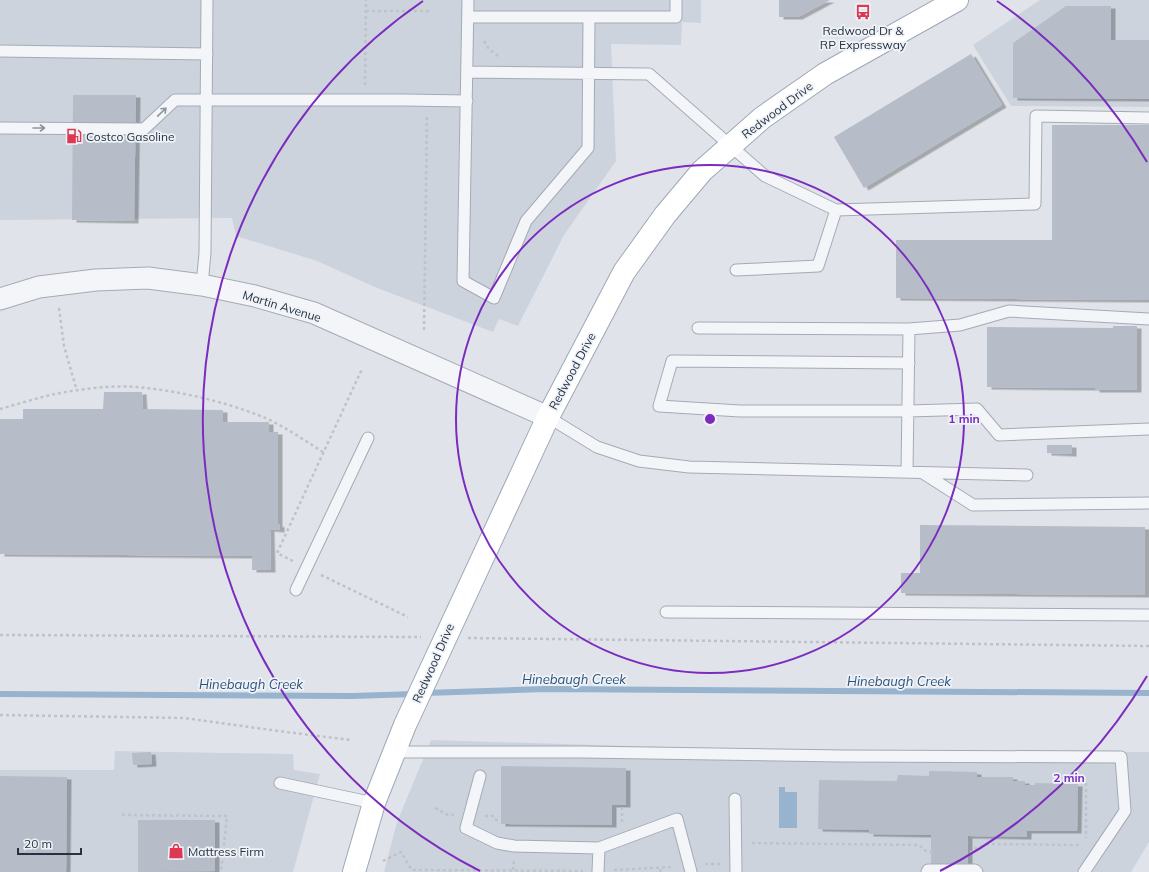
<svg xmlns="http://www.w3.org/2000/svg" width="1149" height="872" viewBox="0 0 1149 872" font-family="Mulish,sans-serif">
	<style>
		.built { fill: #cdd3dd }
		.water { fill: #97b3ce }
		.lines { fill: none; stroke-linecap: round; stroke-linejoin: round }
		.stream { stroke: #97b3ce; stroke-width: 6 }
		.building { fill: #b6bdc8; filter: url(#shadow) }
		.service-casing { stroke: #a4abb5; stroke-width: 13 }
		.minor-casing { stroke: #a4abb5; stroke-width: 23 }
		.primary-casing { stroke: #9da8b7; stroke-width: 24 }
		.path { stroke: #bec2c9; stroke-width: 2.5; stroke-dasharray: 3 3; stroke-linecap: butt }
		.service { stroke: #f3f5f8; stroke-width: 11 }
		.minor { stroke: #f3f5f8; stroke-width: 21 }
		.primary { stroke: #fff; stroke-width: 22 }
		.oneway { stroke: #8c949e }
		.ring { fill: none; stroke: #7b2cbf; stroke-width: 2 }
		.labels { text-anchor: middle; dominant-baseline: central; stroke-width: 3.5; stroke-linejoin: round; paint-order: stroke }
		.poi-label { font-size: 12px; fill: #263243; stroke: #eff3f7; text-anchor: start }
		.street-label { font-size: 12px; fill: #263243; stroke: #eff3f7 }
		.water-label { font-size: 13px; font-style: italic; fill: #2c527c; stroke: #eff3f7 }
		.centre { fill: #7b2cbf; stroke: #eff3f7; stroke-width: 2 }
		.ring-label { font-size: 12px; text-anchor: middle; font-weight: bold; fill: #7b2cbf; stroke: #eff3f7; stroke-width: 3.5; stroke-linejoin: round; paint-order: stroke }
	</style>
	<defs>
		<filter id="shadow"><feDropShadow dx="4.5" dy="2.5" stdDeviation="0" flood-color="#0004"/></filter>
	</defs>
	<rect width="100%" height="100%" fill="#e0e4ea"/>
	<!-- built -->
	<path class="built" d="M 0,0 L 701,0 L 701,23 L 682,22 L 681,45 L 611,44 L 616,161 L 564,235 L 518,326 L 499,319 L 493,332 L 377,288 L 317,261 L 236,236 L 232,218 L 0,220 Z
		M 1040,0 L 1149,0 L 1149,107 L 1011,106 L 973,45 Z
		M 431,740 L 726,749 L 1149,752 L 1149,842 L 1131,872 L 384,872 L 397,822 Z
		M 115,751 L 293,754 L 294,770 L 320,774 L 293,872 L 0,872 L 0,770 L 114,770 Z"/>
	<!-- water -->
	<path class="water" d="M 779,787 L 785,787 L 785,792 L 797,792 L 797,828 L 779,828 Z"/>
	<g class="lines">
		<!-- stream -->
		<path class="stream" d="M 425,693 L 545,689 L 1149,693
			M 0,694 L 352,696 L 415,694"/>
	</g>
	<!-- building -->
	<path class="building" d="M 779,0 L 830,0 L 798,17 L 779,17 Z
		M 1066,6 L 1111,6 L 1111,40 L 1149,40 L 1149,99 L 1013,98 L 1013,43 Z
		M 971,54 L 1002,105 L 864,188 L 834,137 Z
		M 73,95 L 136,95 L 134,221 L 72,220 Z
		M 1052,125 L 1149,125 L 1149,300 L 896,298 L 896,240 L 1052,240 Z
		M 1113,326 L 1137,326 L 1137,390 L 1095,390 L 1095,388 L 987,387 L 987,327 L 1113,328 Z
		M 104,392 L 142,392 L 143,409 L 223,410 L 223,422 L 269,422 L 269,432 L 278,432 L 278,525 L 280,524 L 280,530 L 270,529 L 271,570 L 252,570 L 252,556 L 0,554 L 0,419 L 23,419 L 23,409 L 103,409 Z
		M 1047,445 L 1072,445 L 1072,454 L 1047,453 Z
		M 920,525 L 1145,527 L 1145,595 L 901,593 L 901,573 L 920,573 Z
		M 151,752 L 152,764 L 133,765 L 132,753 Z
		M 501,766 L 626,768 L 626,805 L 612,805 L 612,825 L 501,824 Z
		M 929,771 L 977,772 L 977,777 L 1013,777 L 1013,781 L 1025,781 L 1025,785 L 1035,785 L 1035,783 L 1078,784 L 1077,831 L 1027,831 L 1027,837 L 968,836 L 968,872 L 931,872 L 931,835 L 869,834 L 869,830 L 818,829 L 819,780 L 897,781 L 898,775 L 929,776 Z
		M 0,776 L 67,777 L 66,872 L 0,872 Z
		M 138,820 L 215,820 L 215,871 L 138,872 Z"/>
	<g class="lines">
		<defs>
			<path id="service" d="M 468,0 L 463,281 L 494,298 L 526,221 L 588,148 L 589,17
				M 468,17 L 676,17 L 676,0
				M 0,51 L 207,54
				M 467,72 L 649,74 L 765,176 L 836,210 L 1035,204 L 1036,116 L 1149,118
				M 0,128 L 144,129 L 175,100 L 403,100 L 467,101
				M 736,270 L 818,266 L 836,210
				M 202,285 L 205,253 L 207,0
				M 698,328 L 909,329 L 907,472
				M 909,329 L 960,325 L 1009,311 L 1149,319
				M 909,363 L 672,361 L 659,406 L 740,411 L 908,411 L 977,409 L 999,435 L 1149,429
				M 548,417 L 597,447 L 639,461 L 689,467 L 1027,475
				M 923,473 L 973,505 L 1149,503
				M 296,590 L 368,438
				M 666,612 L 1149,615
				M 393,752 L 583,752 L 843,756 L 1121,757 L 1125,811 L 1084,872
				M 480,776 L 466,828 L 497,843 L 514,846 L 599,848 L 677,819 L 691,872
				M 280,783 L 374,803
				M 735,799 L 736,872
				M 598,872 L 599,848
				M 927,872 L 928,870 L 975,870 L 977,872"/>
			<path id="minor" d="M 0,299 L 39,287 L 96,280 L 148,278 L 202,285 L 255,296 L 314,313 L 548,417"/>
			<path id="primary" d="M 354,872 L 374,803 L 405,725 L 548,417 L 624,272 L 665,215 L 702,171 L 762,118 L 825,74 L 957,0"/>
		</defs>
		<!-- service casing -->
		<use href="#service" class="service-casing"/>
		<!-- minor casing -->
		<use href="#minor" class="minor-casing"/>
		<!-- primary casing -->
		<use href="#primary" class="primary-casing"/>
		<!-- path -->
		<path class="path" d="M 366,11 L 431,11
			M 484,41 L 489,49 L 498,56
			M 365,85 L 366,0
			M 59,308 L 64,346 L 77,391
			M 424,330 L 427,116
			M 0,409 C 18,404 37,398 55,394 C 81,389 110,385 137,387 C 179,391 223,401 263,417 C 284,426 304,440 323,452
			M 293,561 L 277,553 L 362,369
			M 321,575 L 408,617
			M 0,635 L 421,637
			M 468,638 L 1149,646
			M 0,715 L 184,718 L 286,732 L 351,740
			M 1086,783 L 1086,838
			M 435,808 L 448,815 L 454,815
			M 122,815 L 227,816 L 221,872
			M 485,816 L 494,816 L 499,824
			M 622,822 L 622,805
			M 753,844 L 753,843 L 919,845 L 927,852 L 933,852
			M 970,852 L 972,852 L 976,848 L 989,844 L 1082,845
			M 383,861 L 401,852 L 412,870 L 583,871
			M 705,864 L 720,864
			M 513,870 L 514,861
			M 614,870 L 672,867
			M 660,872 L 661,868"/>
		<!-- service -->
		<use href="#service" class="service"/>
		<!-- minor -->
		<use href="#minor" class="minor"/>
		<!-- primary -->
		<use href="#primary" class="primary"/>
	</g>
	<!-- one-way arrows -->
	<defs><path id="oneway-shaft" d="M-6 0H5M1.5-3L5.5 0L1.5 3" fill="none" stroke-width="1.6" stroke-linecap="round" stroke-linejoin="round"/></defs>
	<g class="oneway">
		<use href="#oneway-shaft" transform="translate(162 112) rotate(-44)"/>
		<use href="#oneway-shaft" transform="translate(39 128)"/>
	</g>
	<!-- distance rings -->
	<g class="ring">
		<circle cx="710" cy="419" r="254"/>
		<path d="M1147 676A507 507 0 0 1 940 871M480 871A507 507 0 0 1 423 1M997 1A507 507 0 0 1 1147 162"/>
	</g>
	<!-- icons -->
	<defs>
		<symbol id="bus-bare" viewBox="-9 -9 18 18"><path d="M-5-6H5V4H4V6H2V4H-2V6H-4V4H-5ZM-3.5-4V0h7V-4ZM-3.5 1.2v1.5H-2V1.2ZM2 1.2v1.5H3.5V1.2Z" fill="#dd3754" stroke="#eff3f7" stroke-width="2.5" paint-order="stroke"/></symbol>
		<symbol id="fuel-bare" viewBox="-9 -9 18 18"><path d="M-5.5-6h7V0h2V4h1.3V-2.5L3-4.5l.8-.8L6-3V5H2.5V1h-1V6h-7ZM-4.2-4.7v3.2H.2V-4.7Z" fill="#dd3754" stroke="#eff3f7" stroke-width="2.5" paint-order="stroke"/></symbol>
		<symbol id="shop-bare" viewBox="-9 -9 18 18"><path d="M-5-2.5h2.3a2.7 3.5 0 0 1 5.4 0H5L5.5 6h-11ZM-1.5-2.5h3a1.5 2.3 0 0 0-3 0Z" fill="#dd3754" stroke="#eff3f7" stroke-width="2.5" paint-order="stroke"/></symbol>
	</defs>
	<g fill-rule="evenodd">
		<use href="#bus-bare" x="852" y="1" width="22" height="22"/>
		<use href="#fuel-bare" x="63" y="125" width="22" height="22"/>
		<use href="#shop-bare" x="165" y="840" width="22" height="22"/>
	</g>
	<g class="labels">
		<!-- poi labels -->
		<g class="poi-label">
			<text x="863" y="30" text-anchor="middle">Redwood Dr &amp;<tspan x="863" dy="14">RP Expressway</tspan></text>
			<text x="86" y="136">Costco Gasoline</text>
			<text x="188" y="851">Mattress Firm</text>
		</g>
		<!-- street labels -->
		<g class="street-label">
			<text transform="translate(777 110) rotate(-37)">Redwood Drive</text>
			<text transform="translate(282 306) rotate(17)">Martin Avenue</text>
			<text transform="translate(572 371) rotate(-62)">Redwood Drive</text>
			<text transform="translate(433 663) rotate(-66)">Redwood Drive</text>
		</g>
		<!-- water labels -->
		<g class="water-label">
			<text x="574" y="679">Hinebaugh Creek</text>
			<text x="899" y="681">Hinebaugh Creek</text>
			<text x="251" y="684">Hinebaugh Creek</text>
		</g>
	</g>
	<circle cx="710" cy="419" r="6" class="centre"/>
	<g class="ring-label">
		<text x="964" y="423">1 min</text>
		<text x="1069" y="782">2 min</text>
	</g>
	<!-- scale -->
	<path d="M18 848v6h63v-6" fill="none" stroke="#263243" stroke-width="2"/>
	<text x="24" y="848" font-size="12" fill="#263243" stroke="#eff3f7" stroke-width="3" paint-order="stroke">20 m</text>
</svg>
